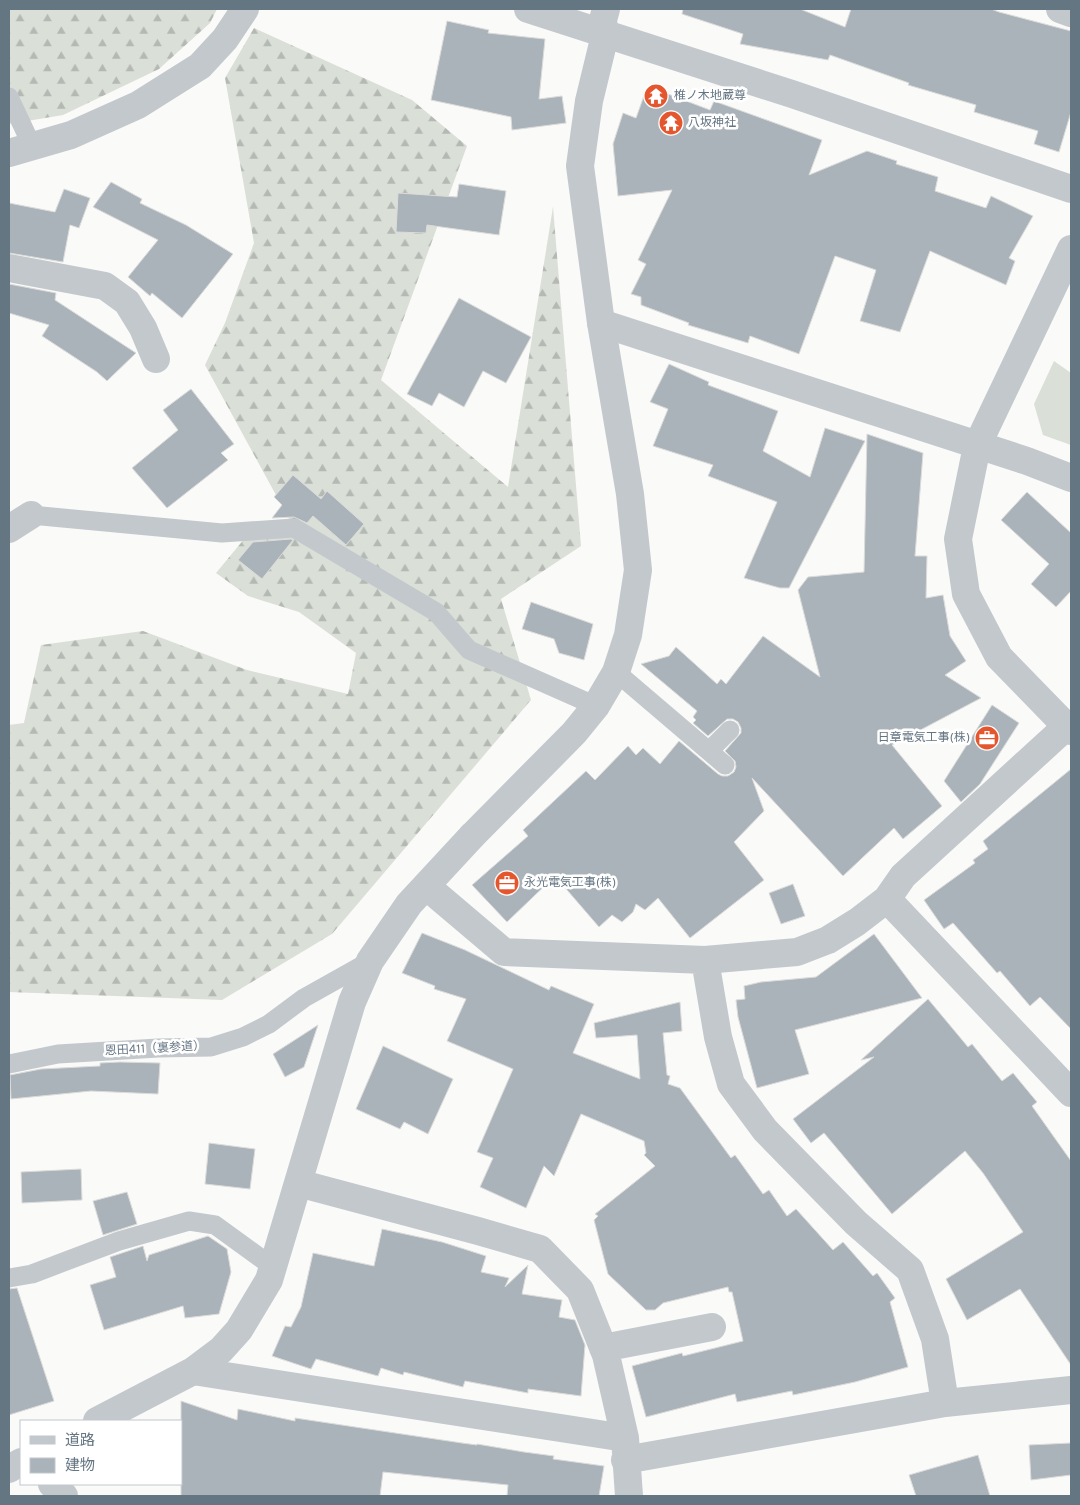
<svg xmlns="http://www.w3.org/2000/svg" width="1080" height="1505" viewBox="0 0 1080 1505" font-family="Overpass,'Noto Sans JP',sans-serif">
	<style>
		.green { fill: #dadfd7 }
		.forest { fill: url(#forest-firs) }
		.building { fill: #aab3b9; stroke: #dcdcda }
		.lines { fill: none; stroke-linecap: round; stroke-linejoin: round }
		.service { stroke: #c3c8cc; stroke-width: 19 }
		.minor { stroke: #c3c8cc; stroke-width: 28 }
		.tertiary { stroke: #c3c8cc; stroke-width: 28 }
		.labels { text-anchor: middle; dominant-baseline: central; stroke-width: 5; stroke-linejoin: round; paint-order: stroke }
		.poi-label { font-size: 12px; fill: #657683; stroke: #fff; text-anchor: start }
		.street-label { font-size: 12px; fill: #657683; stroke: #fff }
	</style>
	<defs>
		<pattern id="forest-firs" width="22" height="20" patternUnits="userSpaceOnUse" patternTransform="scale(1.25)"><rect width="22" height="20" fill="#dadfd7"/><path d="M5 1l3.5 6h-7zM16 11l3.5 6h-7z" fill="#b4b9b4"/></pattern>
	</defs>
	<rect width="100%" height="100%" fill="#fafaf8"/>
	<!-- green -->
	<path class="green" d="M 1054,361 L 1071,373 L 1071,445 L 1043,435 L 1034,404 Z"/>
	<!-- forest -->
	<path class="forest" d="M 9,9 L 217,9 L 210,23 L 159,69 L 63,115 L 9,124 Z
		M 254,28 L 412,100 L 467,146 L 381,380 L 508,487 L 553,207 L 581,546 L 501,599 L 531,700 L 332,934 L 222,1000 L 9,992 L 9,725 L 24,723 L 41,645 L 143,631 L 247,670 L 348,694 L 356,653 L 299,612 L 248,596 L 216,573 L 245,538 L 294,528 L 205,365 L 225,323 L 254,243 L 225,78 Z"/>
	<!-- building -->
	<path class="building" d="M 683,9 L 800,9 L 845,27 L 851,9 L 991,9 L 999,12 L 1071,31 L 1071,112 L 1059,152 L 1034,144 L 1038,131 L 974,112 L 976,105 L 908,85 L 909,83 L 830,55 L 828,60 L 740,44 L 743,34 L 682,14 Z
		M 447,21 L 489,30 L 488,33 L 545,39 L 539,99 L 562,96 L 566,123 L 512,130 L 511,117 L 431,100 Z
		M 652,88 L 710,110 L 714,101 L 822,140 L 809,175 L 867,151 L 897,161 L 896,164 L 938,177 L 935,191 L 986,208 L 991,196 L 1033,216 L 1009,258 L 1015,261 L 1006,285 L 930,251 L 900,332 L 860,321 L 876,270 L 835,256 L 799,354 L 750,336 L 748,343 L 688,325 L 689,323 L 641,305 L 641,297 L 631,294 L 646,264 L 638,260 L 672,190 L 618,196 L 613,144 L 623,113 L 636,118 L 645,93 L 649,94 Z
		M 111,182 L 142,199 L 140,203 L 186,225 L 233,254 L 182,318 L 152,293 L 150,296 L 128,277 L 158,240 L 93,207 Z
		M 459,184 L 506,191 L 499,235 L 427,225 L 426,233 L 396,232 L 398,193 L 457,197 Z
		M 64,189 L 90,198 L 79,228 L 70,225 L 63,262 L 9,253 L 9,203 L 55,212 Z
		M 9,284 L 56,293 L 55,300 L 136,353 L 107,381 L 97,372 L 42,336 L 49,325 L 9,313 Z
		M 459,298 L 531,337 L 506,383 L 483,371 L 464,407 L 439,393 L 432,406 L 407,394 Z
		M 669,364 L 709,382 L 708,385 L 778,411 L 763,451 L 810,477 L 825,428 L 865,441 L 789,588 L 780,588 L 744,578 L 777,502 L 708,476 L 713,465 L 653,446 L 668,409 L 650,402 Z
		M 191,389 L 234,444 L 221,453 L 228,460 L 167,508 L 132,468 L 178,430 L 163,410 Z
		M 867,434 L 923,453 L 915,556 L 927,556 L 926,598 L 943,595 L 950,636 L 966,661 L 945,675 L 981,698 L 892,745 L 942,806 L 903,839 L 894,828 L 843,876 L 752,778 L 764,811 L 734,842 L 764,880 L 690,938 L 658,898 L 645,910 L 636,904 L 633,912 L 622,922 L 612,915 L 599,927 L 555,876 L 507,922 L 472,885 L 528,836 L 523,830 L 586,771 L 595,780 L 628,746 L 636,755 L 643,748 L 660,764 L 679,741 L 718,774 L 722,776 L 728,776 L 734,772 L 736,767 L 735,761 L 725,751 L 741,733 L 741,728 L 738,722 L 733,719 L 727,719 L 708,736 L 693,723 L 696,720 L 693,717 L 697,711 L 641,664 L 669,656 L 676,647 L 717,684 L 721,679 L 726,684 L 763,636 L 820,677 L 798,590 L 808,577 L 864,572 Z
		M 293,475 L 321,499 L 327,491 L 364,524 L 346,545 L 313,516 L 307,523 L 294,517 L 272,518 L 282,505 L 274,497 Z
		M 1027,492 L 1071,533 L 1071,591 L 1056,607 L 1031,584 L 1049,564 L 1001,520 Z
		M 291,539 L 293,540 L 262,579 L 238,560 L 253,542 Z
		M 531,602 L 593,624 L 584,660 L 559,653 L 554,639 L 522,629 Z
		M 992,705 L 1019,723 L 980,784 L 961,802 L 944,781 Z
		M 1071,769 L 1071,1029 L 1040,997 L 1030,1006 L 1000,971 L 997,973 L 953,923 L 944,929 L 924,900 L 975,863 L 973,860 L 988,849 L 983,841 Z
		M 793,884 L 805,916 L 781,924 L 769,893 Z
		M 422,933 L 465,950 L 549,990 L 551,986 L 594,1004 L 573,1053 L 640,1079 L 637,1035 L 596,1038 L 594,1023 L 680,1002 L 682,1031 L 663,1033 L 667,1075 L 670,1076 L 668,1084 L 680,1088 L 731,1158 L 735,1155 L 763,1194 L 769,1190 L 787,1216 L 796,1209 L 833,1250 L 843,1242 L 873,1276 L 877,1273 L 895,1298 L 890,1302 L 908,1367 L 855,1382 L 793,1395 L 792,1391 L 737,1402 L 735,1394 L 646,1417 L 632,1366 L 682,1353 L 683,1356 L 743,1341 L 732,1292 L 729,1292 L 728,1287 L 663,1303 L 655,1310 L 646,1310 L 608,1274 L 594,1220 L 598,1216 L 595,1214 L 655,1166 L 644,1155 L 646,1153 L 644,1141 L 614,1128 L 581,1114 L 554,1176 L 544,1166 L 526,1208 L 480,1187 L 493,1158 L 477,1152 L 513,1069 L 447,1041 L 466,999 L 434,989 L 435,986 L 402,973 Z
		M 874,934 L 922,998 L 795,1030 L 809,1074 L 757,1088 L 738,1017 L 736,1000 L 745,999 L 744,986 L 761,982 L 816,977 Z
		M 928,999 L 968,1047 L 972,1044 L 1002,1081 L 1013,1073 L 1037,1102 L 1032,1106 L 1071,1161 L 1071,1365 L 1020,1289 L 967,1320 L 946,1279 L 1023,1232 L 983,1173 L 965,1151 L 892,1214 L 824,1133 L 811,1143 L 793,1119 L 874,1057 L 861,1060 Z
		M 318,1025 L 304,1067 L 285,1077 L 273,1054 Z
		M 383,1046 L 453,1079 L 428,1134 L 404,1122 L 400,1129 L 356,1109 Z
		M 120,1062 L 160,1063 L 158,1094 L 91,1091 L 11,1099 L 10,1075 L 41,1069 L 100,1066 L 100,1063 Z
		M 209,1143 L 255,1149 L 250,1189 L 205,1184 Z
		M 81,1169 L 82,1200 L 22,1203 L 21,1172 Z
		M 127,1192 L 137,1224 L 103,1235 L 93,1201 Z
		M 382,1229 L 442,1242 L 486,1256 L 481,1272 L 509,1278 L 505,1287 L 528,1265 L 522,1294 L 562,1300 L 559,1317 L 575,1320 L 585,1345 L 581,1396 L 528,1389 L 528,1393 L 465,1381 L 463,1387 L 404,1372 L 403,1375 L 381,1368 L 378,1376 L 316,1359 L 311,1369 L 272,1356 L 285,1326 L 291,1327 L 301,1307 L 313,1253 L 374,1266 Z
		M 208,1236 L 227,1249 L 231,1272 L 219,1314 L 185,1318 L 183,1306 L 104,1330 L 90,1285 L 116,1277 L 110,1257 L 143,1246 L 147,1261 L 149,1255 Z
		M 17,1288 L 54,1401 L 9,1415 L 9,1289 Z
		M 181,1401 L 237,1420 L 238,1409 L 295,1421 L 295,1418 L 462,1443 L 477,1445 L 477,1444 L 524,1452 L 554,1456 L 553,1459 L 604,1466 L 599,1496 L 507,1496 L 508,1485 L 383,1472 L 380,1496 L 181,1496 Z
		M 1071,1443 L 1071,1475 L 1031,1480 L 1029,1445 Z
		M 978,1455 L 990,1496 L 916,1496 L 909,1475 Z"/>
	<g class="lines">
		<!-- service -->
		<path class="service" d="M 9,97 L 32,146
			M 31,515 L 222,533 L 294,528 L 436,612 L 469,650 L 596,706
			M 616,672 L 725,765
			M 709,751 L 730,730
			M 9,1064 L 58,1054 L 158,1048 L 211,1047 L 243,1037 L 269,1024 L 304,998 L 370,961
			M 9,1278 L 32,1274 L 119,1241 L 189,1221 L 215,1225 L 273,1267"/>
		<!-- minor -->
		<path class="minor" d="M 1060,9 L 1071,13
			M 9,268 L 105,286 L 127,302 L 143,328 L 156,359
			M 601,323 L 1027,461 L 1071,478
			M 9,529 L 31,515
			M 426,886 L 504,952 L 705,960 L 797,952 L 828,940 L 857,922 L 887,899 L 903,876 L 1067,726
			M 887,899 L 1071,1093
			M 705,960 L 718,1037 L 731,1084 L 765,1130 L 856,1223 L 910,1270 L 935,1339 L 945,1403
			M 298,1183 L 478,1231 L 540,1249 L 580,1290 L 606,1355 L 625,1438 L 629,1496
			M 603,1348 L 712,1327
			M 193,1371 L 625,1438
			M 97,1421 L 193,1371 L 221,1350 L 239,1330 L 269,1280 L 352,1002 L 370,961 L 409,904 L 472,836
			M 625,1460 L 945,1403 L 1071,1390
			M 9,1469 L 21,1462
			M 52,1484 L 64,1496"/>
		<!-- tertiary -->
		<path class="tertiary" d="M 528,9 L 792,94 L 1071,189
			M 9,153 L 71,135 L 138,105 L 200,66 L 225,39 L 245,9
			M 1071,249 L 977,446 L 958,539 L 966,594 L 999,657 L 1071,731
			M 472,836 L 574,733 L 596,706 L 616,672 L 628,635 L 638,570 L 630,494 L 601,323 L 580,166 L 589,101 L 605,35 L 603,20 L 606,9"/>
	</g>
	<!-- icons -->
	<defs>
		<symbol id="temple-disc" viewBox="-11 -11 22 22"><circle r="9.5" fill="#e4572e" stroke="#fff"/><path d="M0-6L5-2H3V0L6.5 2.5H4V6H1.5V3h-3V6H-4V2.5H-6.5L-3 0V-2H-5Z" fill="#fff"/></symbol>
		<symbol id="office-disc" viewBox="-11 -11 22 22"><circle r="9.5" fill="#e4572e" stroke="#fff"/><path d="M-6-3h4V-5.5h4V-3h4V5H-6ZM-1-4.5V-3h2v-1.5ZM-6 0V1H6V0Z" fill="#fff"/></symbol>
	</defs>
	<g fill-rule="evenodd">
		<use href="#temple-disc" x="642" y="82" width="28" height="28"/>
		<use href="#temple-disc" x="657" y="109" width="28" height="28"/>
		<use href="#office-disc" x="973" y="724" width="28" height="28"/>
		<use href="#office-disc" x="493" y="869" width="28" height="28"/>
	</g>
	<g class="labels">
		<!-- poi labels -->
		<g class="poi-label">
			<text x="674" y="96">椎ノ木地蔵尊</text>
			<text x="688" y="123">八坂神社</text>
			<text x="970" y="738" text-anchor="end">日章電気工事(株)</text>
			<text x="524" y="883">永光電気工事(株)</text>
		</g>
		<!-- street labels -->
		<g class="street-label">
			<text transform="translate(155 1049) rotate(-3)">恩田411（裏参道）</text>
		</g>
	</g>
	<!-- border -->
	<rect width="1080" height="1505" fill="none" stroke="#657683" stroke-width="20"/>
	<!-- legend -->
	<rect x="20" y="1420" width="162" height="65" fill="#ffffff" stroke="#c1c8cd"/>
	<rect x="30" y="1436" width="25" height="8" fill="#c3c8cc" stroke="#c1c8cd"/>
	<text x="65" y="1445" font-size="15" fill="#657683">道路</text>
	<rect x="30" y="1458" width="25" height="15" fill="#aab3b9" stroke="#c1c8cd"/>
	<text x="65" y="1470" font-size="15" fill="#657683">建物</text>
</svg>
